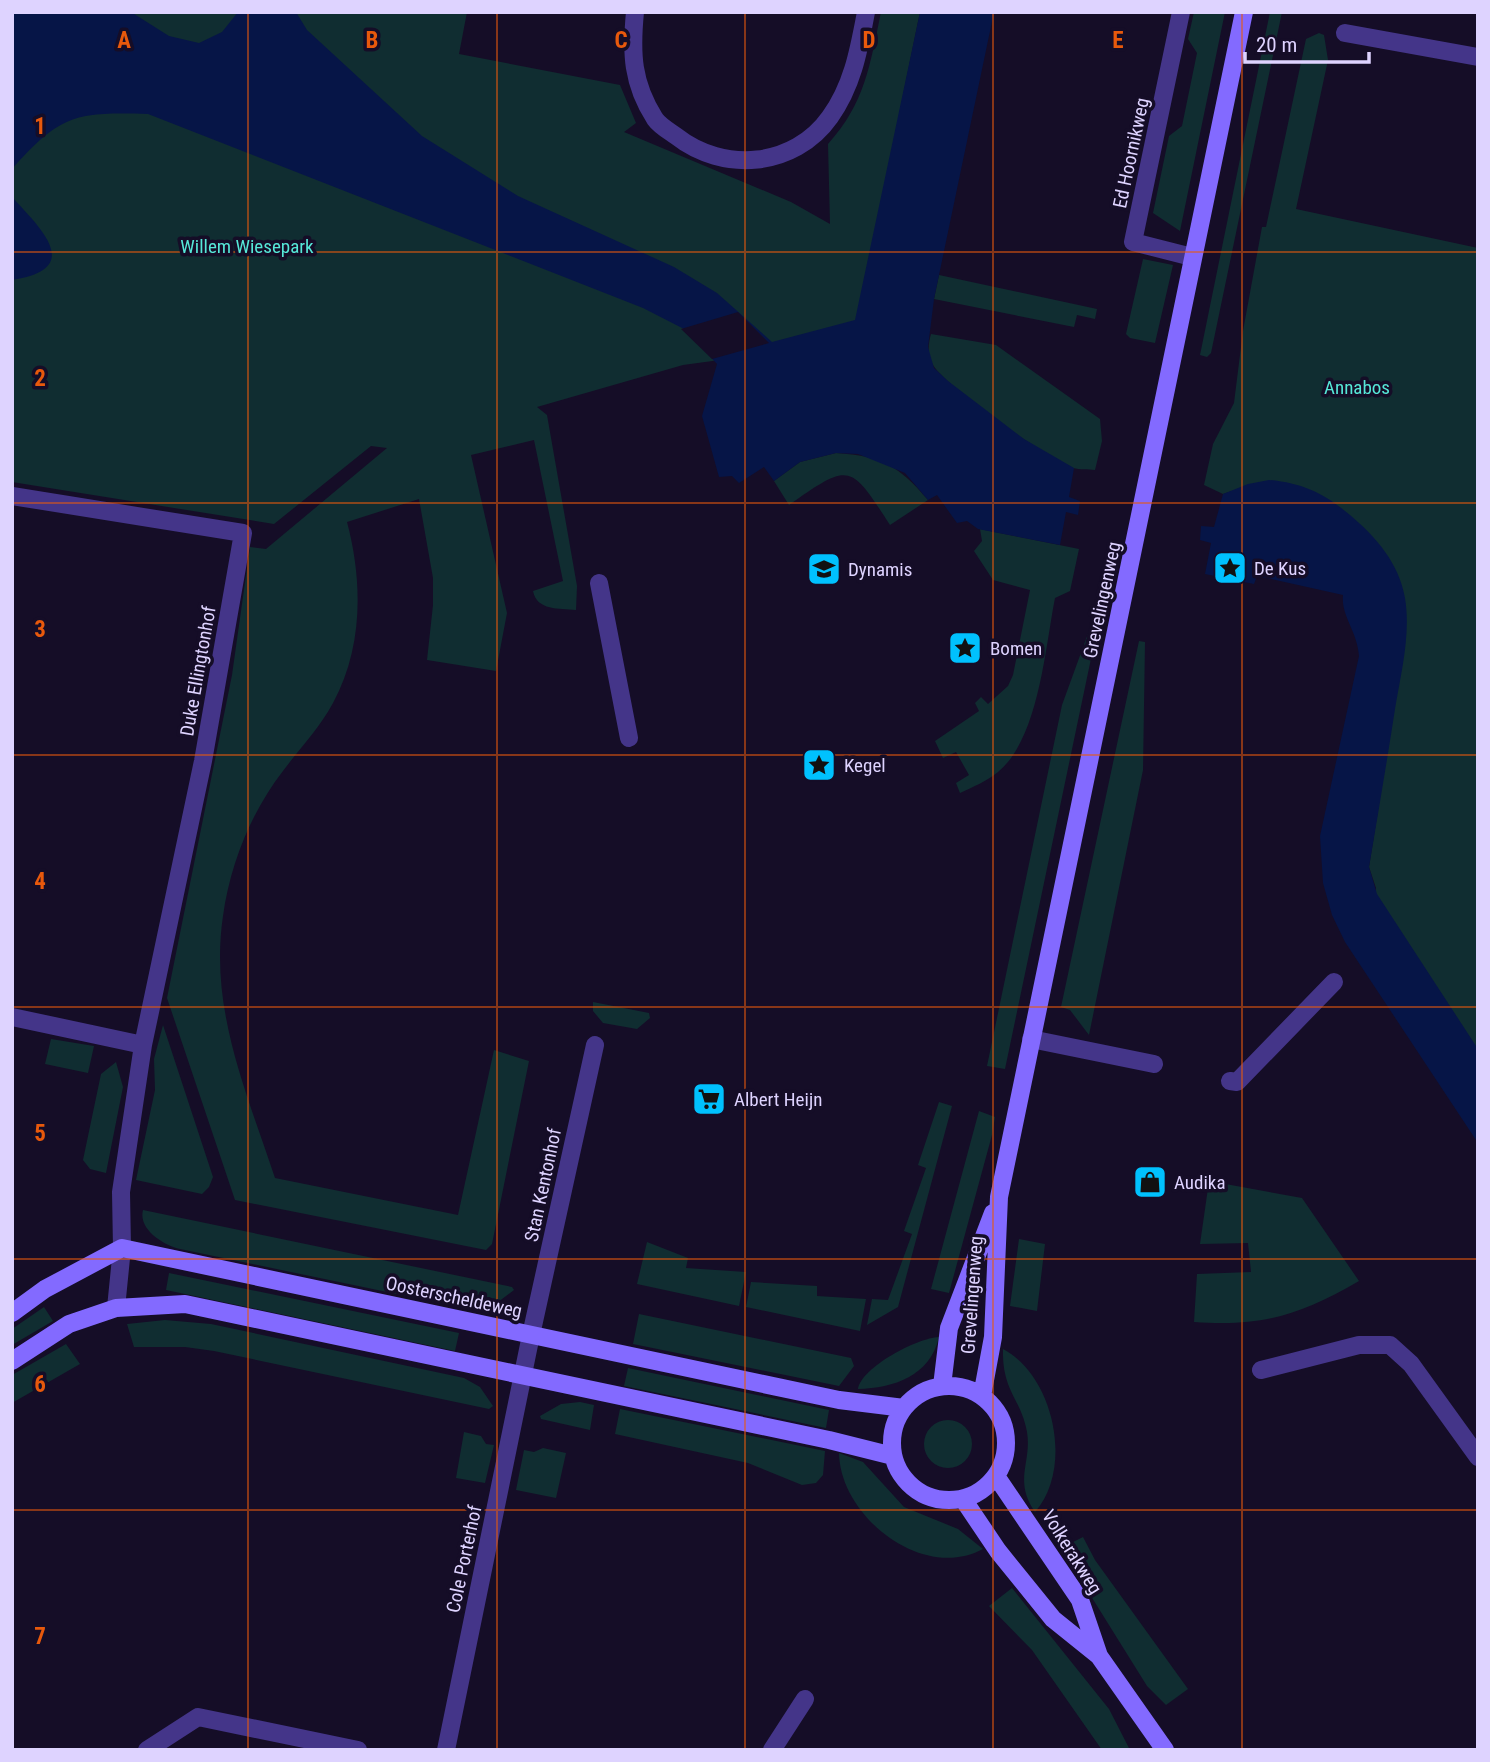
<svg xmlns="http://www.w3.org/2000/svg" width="1490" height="1762" viewBox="0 0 1490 1762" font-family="'Roboto Condensed',sans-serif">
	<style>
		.green { fill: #102d31 }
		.water { fill: #061547 }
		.pier { fill: #150d27 }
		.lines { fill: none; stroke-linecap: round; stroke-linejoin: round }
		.lane { stroke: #443589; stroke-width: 18 }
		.street { stroke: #443589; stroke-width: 18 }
		.secondary { stroke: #836aff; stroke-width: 18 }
		.grid { fill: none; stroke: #e8590c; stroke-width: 2; stroke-opacity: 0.55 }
		.labels { text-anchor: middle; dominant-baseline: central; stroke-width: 7; stroke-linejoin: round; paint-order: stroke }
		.street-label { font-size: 19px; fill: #ded3ff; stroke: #150d27 }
		.park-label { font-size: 19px; fill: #56e8d8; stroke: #150d27 }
		.poi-label { font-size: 19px; fill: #ded3ff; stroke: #150d27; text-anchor: start }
		.grid-label { font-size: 23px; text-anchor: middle; font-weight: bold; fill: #e8590c; stroke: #150d27; stroke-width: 7; stroke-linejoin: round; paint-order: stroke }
	</style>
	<rect width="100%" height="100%" fill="#150d27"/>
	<!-- green -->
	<path class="green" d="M 12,12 L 467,12 L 459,54 L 620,85 L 636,123 L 624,132 L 791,202 L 830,224 L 828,144 C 865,103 870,65 881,12 L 920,12 L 872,247 L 902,335 L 683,365 L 537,407 L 547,415 L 577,586 L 576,610 C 559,608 537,611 533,591 L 563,581 L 534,440 L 471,455 L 507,613 L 496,671 L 427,660 L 433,605 L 433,578 L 419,499 L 347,522 C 363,582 363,648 333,703 C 319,729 300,748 283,771 C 251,812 230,865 223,916 C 209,1009 247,1093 275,1178 L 458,1215 L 494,1050 L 529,1061 L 492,1244 L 486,1250 L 235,1200 L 167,998 L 232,675 L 250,547 L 266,549 L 387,448 L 371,446 L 274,524 L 12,482 Z
		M 1194,12 L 1225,12 L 1180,231 L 1153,213 L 1169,136 L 1182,126 L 1197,53 L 1188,39 Z
		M 1270,12 L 1282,12 L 1211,353 L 1207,357 L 1200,355 Z
		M 1319,33 L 1324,35 L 1328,60 L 1296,209 L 1478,248 L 1478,1067 L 1374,906 L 1376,888 L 1369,867 L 1406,634 L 1232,491 L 1223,494 L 1204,485 L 1213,444 L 1234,403 L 1243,331 L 1262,227 L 1266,227 L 1306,39 Z
		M 1143,259 L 1173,265 L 1155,343 L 1130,338 L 1126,334 Z
		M 939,275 L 1097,309 L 1095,319 L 1077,315 L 1074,327 L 934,299 Z
		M 931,334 L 996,345 L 1100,419 L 1102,441 L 1095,470 C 1088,469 1080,470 1073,468 C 1049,460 945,386 933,365 C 927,355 928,345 931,334 Z
		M 836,453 C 882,456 899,466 928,500 L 890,525 C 850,463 850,462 789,505 L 774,481 L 800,462 Z
		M 980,529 L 1079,549 L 1070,591 L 1055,598 C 1045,648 1039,738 998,772 C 987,781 973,787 960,793 L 956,783 L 969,775 L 956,752 L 943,758 L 935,741 L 979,711 L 975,703 L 981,697 L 988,704 L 1008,686 L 1013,675 L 1030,590 L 993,580 L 974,551 L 982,541 Z
		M 1090,628 L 1097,630 L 1005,1069 L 987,1066 L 1062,705 Z
		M 1139,641 L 1145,642 L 1143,770 L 1089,1035 L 1070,1010 L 1061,1007 Z
		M 593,1002 L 649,1013 L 650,1018 L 637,1029 L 603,1023 L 593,1011 Z
		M 163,1025 L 213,1177 L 209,1187 L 202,1194 L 136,1180 L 155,1090 L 154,1059 Z
		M 51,1039 L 94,1046 L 88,1073 L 45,1064 Z
		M 116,1062 L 123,1087 L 106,1173 L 90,1169 L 83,1160 L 101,1074 Z
		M 939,1102 L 952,1106 L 898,1307 L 867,1325 L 872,1299 L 888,1300 L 912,1234 L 904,1231 L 926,1168 L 918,1165 Z
		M 979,1111 L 995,1117 L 992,1135 L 949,1293 L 931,1289 Z
		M 1209,1181 L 1302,1198 L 1359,1281 C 1300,1315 1263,1327 1194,1322 L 1197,1274 L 1251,1272 L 1248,1243 L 1200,1244 Z
		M 143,1210 L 512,1287 L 514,1290 L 494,1305 L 469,1309 L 180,1249 C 163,1245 138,1229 143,1210 Z
		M 1019,1239 L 1045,1244 L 1037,1311 L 1010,1306 Z
		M 647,1242 L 688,1258 L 686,1268 L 746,1272 L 739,1306 L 637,1284 Z
		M 169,1273 L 459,1333 L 455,1351 L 166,1290 Z
		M 751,1282 L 817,1286 L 817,1296 L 866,1299 L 860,1331 L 746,1307 Z
		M 44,1307 L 53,1321 L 12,1345 L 12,1329 Z
		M 639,1314 L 851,1358 L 854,1366 L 839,1386 L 633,1344 Z
		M 165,1320 L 211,1324 L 464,1378 L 480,1387 L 493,1406 L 489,1409 L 214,1351 L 185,1347 L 134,1347 L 127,1324 Z
		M 939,1337 C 930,1376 894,1388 858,1389 C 862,1367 917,1338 939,1337 Z
		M 66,1344 L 80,1364 L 12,1403 L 12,1375 Z
		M 1003,1349 C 1054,1376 1074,1468 1035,1512 C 1013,1480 1032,1463 1027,1432 C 1021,1398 1002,1392 1003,1349 Z
		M 628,1368 L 829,1410 L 826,1428 L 624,1386 Z
		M 580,1402 L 594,1405 L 590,1430 L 541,1419 L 540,1416 L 561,1404 Z
		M 620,1409 L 825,1451 L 823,1475 L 816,1483 L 802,1485 L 748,1463 L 615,1434 Z
		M924 1444a24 24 0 1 1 48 0a24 24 0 1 1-48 0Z
		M 464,1432 L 481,1436 L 486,1444 L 494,1445 L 485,1483 L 456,1478 Z
		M 543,1448 L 566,1453 L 556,1498 L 516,1490 L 524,1450 L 534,1452 Z
		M 839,1453 L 863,1462 L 904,1507 L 958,1529 L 983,1549 C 922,1582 840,1516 839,1453 Z
		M 1083,1537 L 1095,1560 L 1188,1689 L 1166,1705 L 1147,1686 L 1061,1548 Z
		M 1012,1588 L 1109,1709 L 1130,1750 L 1102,1750 L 1032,1650 L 989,1606 Z"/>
	<!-- water -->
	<path class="water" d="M 12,12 L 131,12 L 169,36 L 199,43 L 222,32 L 238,12 L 296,12 L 307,30 L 422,136 L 518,196 L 674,267 L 717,293 L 772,342 L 855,320 L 920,12 L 994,12 L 934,299 L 928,347 L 934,368 L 948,381 L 1024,439 L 1074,468 L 1069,497 L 1080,501 L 1078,515 L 1066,512 L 1060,545 L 978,529 L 967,521 L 957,523 L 937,495 L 928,500 L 905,473 L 858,454 L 836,453 L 800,462 L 774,481 L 764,467 L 739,483 L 732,476 L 719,477 L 702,416 L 717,364 L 684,329 L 643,308 L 148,114 C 76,112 61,114 12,169 Z
		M 12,197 C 38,226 87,269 12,280 Z
		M 1269,480 C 1303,483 1325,494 1350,515 C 1376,537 1399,563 1405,598 C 1411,634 1401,673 1395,709 C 1387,761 1378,814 1369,867 L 1377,894 L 1478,1049 L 1478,1143 L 1345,942 L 1332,915 L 1323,883 L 1320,836 L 1359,656 C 1357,630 1341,617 1343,595 L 1257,576 L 1254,584 L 1205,574 L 1211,543 L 1200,540 L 1201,526 L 1214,527 L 1223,494 L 1248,484 Z"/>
	<!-- pier -->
	<path class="pier" d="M 738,312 L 769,343 L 712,359 L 681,329 Z"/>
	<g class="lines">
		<!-- lane -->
		<path class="lane" d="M 599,583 L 629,738
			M 1031,1039 L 1154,1064
			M 1230,1081 L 1237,1082 L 1334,982
			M 531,1335 L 595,1045
			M 772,1750 L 805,1699"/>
		<!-- street -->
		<path class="street" d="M 635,12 C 631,53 632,83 655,119 C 660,126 669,131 676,136 C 723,173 794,168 830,117 C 853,85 859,49 866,12
			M 1181,12 L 1133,242 L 1192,257
			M 1345,33 L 1478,57
			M 12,496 L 243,533 L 203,761 L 143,1045 L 121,1192 L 122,1248 L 116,1308
			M 12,1017 L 143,1045
			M 1261,1370 L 1359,1345 L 1390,1345 L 1411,1364 L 1478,1457
			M 147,1750 L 198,1717 L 358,1750
			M 446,1750 L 531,1335"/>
		<!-- secondary -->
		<path class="secondary" d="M 12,1313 L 45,1289 L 122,1248 L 839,1400 L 904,1408
			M 12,1361 L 69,1324 L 116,1308 L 185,1304 L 829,1440 L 893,1456
			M 942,1386 L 949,1328 L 993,1213
			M892 1443a57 57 0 1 1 114 0a57 57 0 1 1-114 0Z
			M 982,1396 L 993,1337 L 999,1197 L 1244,12
			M 996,1476 L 1080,1600 L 1099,1656
			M 963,1499 L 998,1551 L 1053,1619 L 1099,1656 L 1165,1750"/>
	</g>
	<!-- grid -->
	<path class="grid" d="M 248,12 L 248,1750M 497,12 L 497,1750M 745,12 L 745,1750M 993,12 L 993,1750M 1242,12 L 1242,1750M 12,252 L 1478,252M 12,503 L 1478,503M 12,755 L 1478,755M 12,1007 L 1478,1007M 12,1259 L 1478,1259M 12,1510 L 1478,1510"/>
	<!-- icons -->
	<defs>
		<symbol id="sight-square" viewBox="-11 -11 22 22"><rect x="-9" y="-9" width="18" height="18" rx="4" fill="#00c1fe" stroke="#150d27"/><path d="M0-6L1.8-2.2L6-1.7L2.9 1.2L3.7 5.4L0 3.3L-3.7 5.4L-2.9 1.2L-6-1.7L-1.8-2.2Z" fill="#111"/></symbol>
		<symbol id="school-square" viewBox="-11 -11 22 22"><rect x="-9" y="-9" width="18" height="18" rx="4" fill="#00c1fe" stroke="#150d27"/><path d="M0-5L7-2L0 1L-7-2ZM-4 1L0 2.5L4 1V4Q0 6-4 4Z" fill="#111"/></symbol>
		<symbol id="supermarket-square" viewBox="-11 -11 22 22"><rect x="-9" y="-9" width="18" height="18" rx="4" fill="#00c1fe" stroke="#150d27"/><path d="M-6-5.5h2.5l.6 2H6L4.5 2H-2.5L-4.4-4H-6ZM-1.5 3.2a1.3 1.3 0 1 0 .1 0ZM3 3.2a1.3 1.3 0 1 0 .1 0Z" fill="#111"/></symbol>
		<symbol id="shop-square" viewBox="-11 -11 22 22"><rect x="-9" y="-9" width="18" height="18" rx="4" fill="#00c1fe" stroke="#150d27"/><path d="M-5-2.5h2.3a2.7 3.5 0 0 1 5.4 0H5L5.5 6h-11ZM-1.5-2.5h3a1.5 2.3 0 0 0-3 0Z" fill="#111"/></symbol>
	</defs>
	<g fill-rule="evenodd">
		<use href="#sight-square" x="1211" y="549" width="38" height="38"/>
		<use href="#school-square" x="805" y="550" width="38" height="38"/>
		<use href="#sight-square" x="946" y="629" width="38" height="38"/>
		<use href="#sight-square" x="800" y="746" width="38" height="38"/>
		<use href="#supermarket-square" x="690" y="1080" width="38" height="38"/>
		<use href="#shop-square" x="1131" y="1163" width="38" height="38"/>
	</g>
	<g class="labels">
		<!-- street labels -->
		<g class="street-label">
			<text transform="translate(1131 153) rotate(-78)">Ed Hoornikweg</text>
			<text transform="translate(1102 600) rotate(-78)">Grevelingenweg</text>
			<text transform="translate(198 671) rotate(-80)">Duke Ellingtonhof</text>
			<text transform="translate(543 1185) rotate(-78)">Stan Kentonhof</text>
			<text transform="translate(972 1295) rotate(-86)">Grevelingenweg</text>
			<text transform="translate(454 1297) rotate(12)">Oosterscheldeweg</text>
			<text transform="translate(1072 1552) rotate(58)">Volkerakweg</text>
			<text transform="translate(464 1559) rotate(-78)">Cole Porterhof</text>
		</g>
		<!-- park labels -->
		<g class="park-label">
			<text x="247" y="246">Willem Wiesepark</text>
			<text x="1357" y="387">Annabos</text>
		</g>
		<!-- poi labels -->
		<g class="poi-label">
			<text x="1254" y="568">De Kus</text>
			<text x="848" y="569">Dynamis</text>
			<text x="990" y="648">Bomen</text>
			<text x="844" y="765">Kegel</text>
			<text x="734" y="1099">Albert Heijn</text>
			<text x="1174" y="1182">Audika</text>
		</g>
	</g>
	<g class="grid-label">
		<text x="124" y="48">A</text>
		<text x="372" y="48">B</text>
		<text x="621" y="48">C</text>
		<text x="869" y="48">D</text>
		<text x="1118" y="48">E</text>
		<text x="40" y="134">1</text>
		<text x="40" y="386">2</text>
		<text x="40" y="637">3</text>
		<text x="40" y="889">4</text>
		<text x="40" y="1141">5</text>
		<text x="40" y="1392">6</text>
		<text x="40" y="1644">7</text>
	</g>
	<!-- border -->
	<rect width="1490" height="1762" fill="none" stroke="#ded3ff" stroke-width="28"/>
	<!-- scale -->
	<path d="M1245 52v10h124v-10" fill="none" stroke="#ded3ff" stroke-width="3.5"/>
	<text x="1256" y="52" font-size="21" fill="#ded3ff" stroke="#150d27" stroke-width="5" paint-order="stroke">20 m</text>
</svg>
